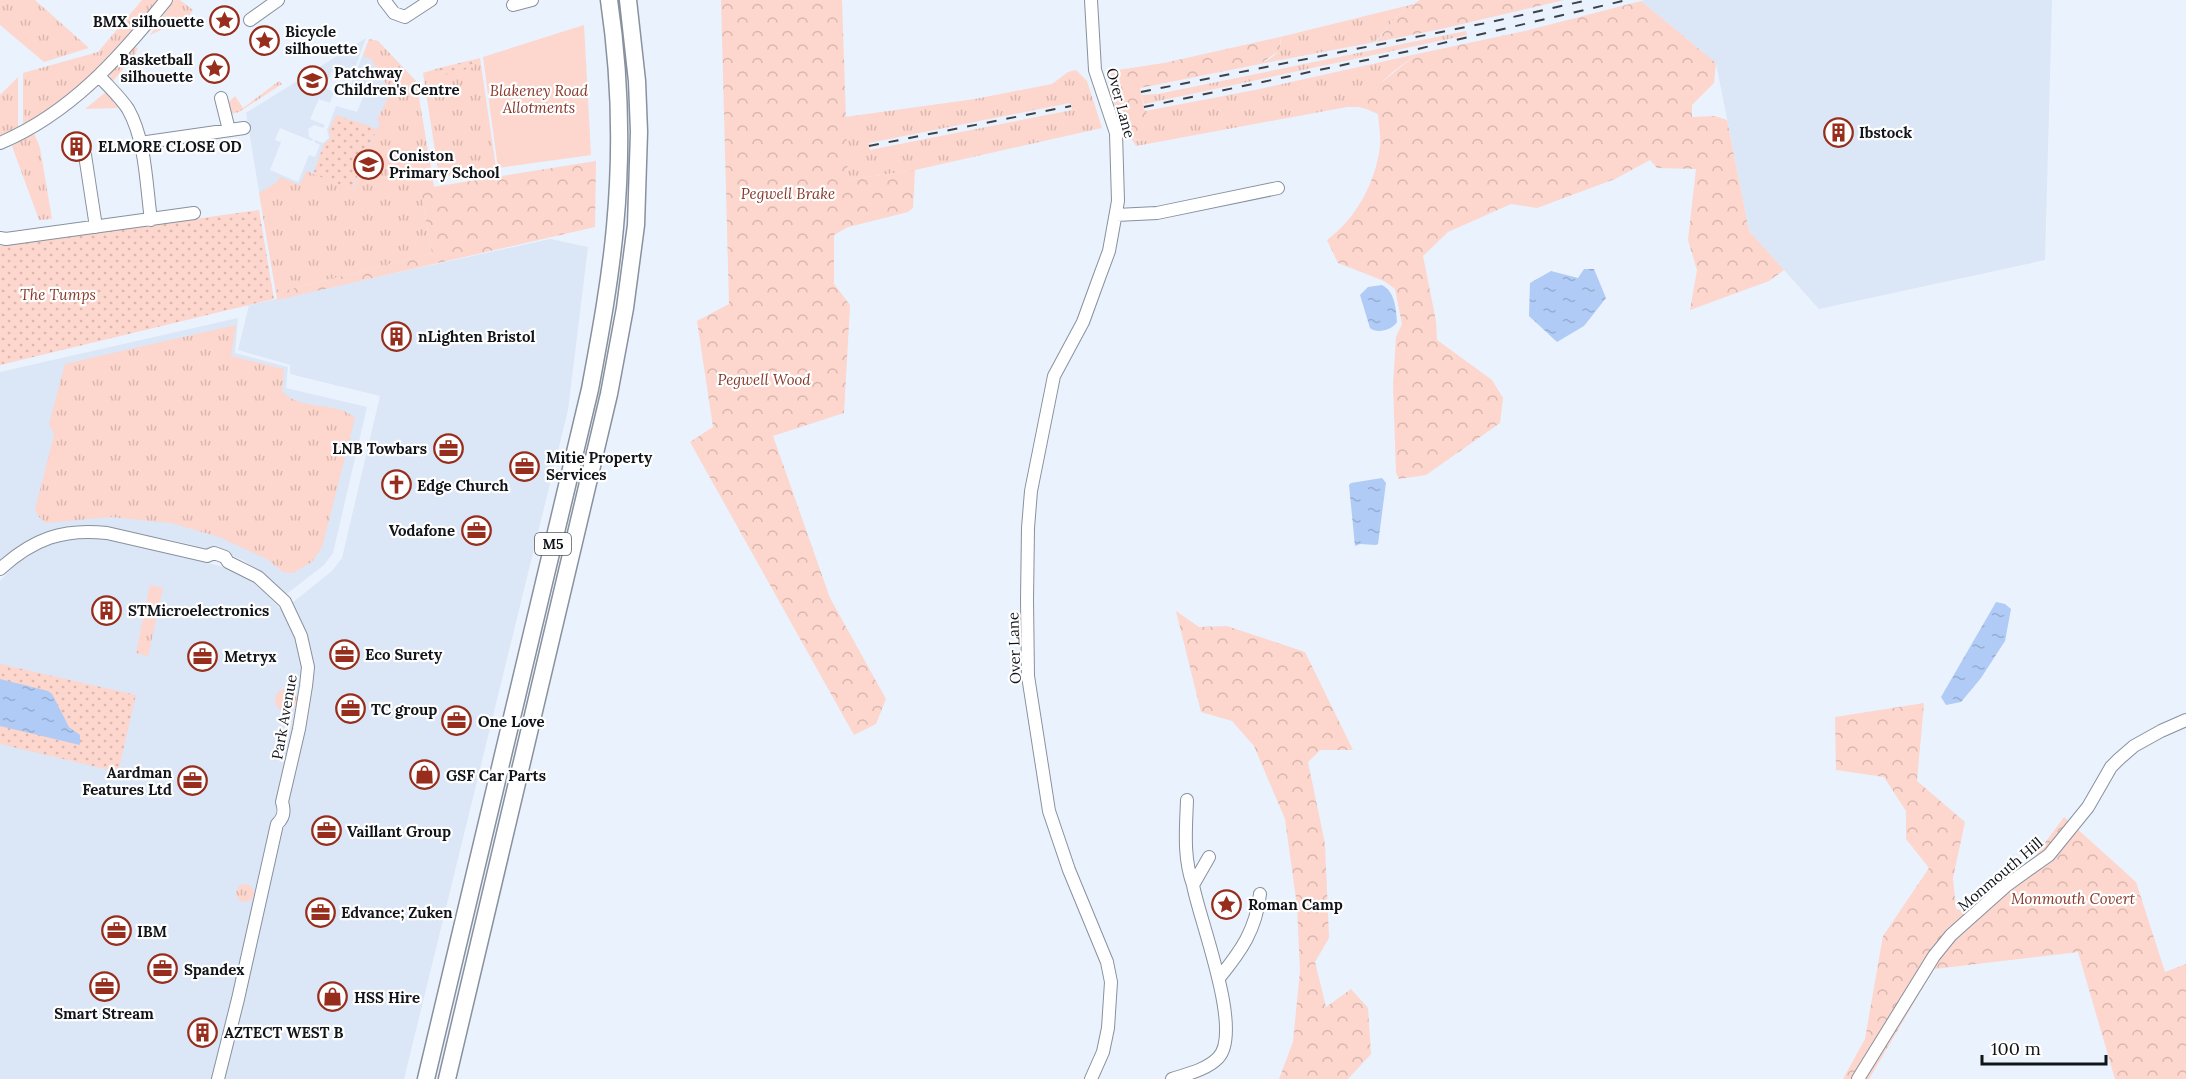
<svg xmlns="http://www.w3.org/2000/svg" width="2186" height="1079" viewBox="0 0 2186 1079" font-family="Lora,serif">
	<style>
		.built { fill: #dbe6f6 }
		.grass { fill: url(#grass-tufts); fill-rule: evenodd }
		.forest { fill: url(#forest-crowns) }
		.park { fill: url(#park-dots) }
		.garden { fill: #fdd6cd }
		.water { fill: url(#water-ripples) }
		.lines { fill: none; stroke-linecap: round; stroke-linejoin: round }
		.minor-casing { stroke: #88919e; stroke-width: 14 }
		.highway-casing { stroke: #88919e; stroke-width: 19 }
		.minor { stroke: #fff; stroke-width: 12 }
		.highway { stroke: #fff; stroke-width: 16 }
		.rail { stroke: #3e4248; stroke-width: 2; stroke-dasharray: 10 10; stroke-linecap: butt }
		.labels { text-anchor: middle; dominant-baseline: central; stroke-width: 4.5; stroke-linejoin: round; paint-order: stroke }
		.shield { fill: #fff; stroke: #585a5e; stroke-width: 1.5 }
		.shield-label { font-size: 14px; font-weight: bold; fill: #111419 }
		.poi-label { font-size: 15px; font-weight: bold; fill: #111419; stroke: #fff; text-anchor: start }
		.park-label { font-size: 15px; font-style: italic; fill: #863729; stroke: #fff }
		.street-label { font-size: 15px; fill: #111419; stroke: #fff }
	</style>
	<defs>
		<pattern id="grass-tufts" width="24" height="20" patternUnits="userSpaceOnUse" patternTransform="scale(1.5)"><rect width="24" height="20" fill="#fdd6cd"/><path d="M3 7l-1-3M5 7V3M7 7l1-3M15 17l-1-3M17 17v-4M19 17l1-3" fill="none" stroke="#d8b7af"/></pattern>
		<pattern id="forest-crowns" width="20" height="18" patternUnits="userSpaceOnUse" patternTransform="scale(1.5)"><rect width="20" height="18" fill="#fdd6cd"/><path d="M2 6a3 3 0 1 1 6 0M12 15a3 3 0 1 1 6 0" fill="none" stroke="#d8b7af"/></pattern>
		<pattern id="park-dots" width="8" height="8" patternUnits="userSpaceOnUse" patternTransform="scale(1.5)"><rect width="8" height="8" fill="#fdd6cd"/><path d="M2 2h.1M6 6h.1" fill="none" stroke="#d8b7af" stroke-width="1.8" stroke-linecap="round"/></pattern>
		<pattern id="water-ripples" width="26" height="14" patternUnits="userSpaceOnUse" patternTransform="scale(1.5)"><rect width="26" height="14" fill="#b0cbf5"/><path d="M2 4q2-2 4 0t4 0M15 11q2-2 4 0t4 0" fill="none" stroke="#96add1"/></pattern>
	</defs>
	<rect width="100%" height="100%" fill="#eaf2fd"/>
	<!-- built -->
	<path class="built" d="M 1644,0 L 2052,0 L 2045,260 L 1819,309 L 1749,231 L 1716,63 L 1641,1 Z
		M 366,38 L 354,71 L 342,66 L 338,73 L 332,71 L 325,88 L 334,92 L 330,103 L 319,99 L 310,119 L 325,125 L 323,128 L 314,125 L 308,129 L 309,137 L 313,139 L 312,141 L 280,128 L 275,140 L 281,142 L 270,170 L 298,182 L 309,155 L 315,157 L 320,145 L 314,142 L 315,140 L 323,143 L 329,138 L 327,130 L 336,106 L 357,112 L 363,97 L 368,98 L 369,94 L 367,91 L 351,85 L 369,39 L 378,41 L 416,81 L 434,187 L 421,189 L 276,293 L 246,113 Z
		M 550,239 L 588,247 L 568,410 L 404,1079 L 0,1079 L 0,581 L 17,563 L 41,547 L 59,541 L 99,537 L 220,566 L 254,581 L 282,611 L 332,571 L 342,558 L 380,396 L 290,374 L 290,365 L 238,350 L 249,305 Z
		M 238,318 L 235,353 L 288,367 L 286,388 L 367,407 L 333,553 L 324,565 L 284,596 L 261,574 L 245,561 L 226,553 L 167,539 L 90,527 L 0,564 L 0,372 Z"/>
	<!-- grass -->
	<path class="grass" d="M 0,0 L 35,0 L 89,48 L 44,62 L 0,25 Z
		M 142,0 L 159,0 L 110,57 L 65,100 L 23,126 L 23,73 L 98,52 Z
		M 174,0 L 180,0 L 193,10 L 188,17 L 150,35 Z
		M 1414,4 L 1397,16 L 1375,42 L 1260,64 C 1273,57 1283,53 1280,37 Z
		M 1466,31 L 1467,35 L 1144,104 L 1142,95 L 1158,94 Z
		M 369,39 L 378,41 L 416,81 L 434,187 L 420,189 L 432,253 L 276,293 L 259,193 L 277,182 L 280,177 L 300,185 L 306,171 L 353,189 L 380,123 L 377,120 L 391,92 L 371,59 L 363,56 Z
		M 135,47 L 138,48 L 135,55 L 112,82 L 110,76 L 112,68 Z
		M 1417,54 C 1396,70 1374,82 1366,109 L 1359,107 L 1347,107 L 1136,146 L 1131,138 L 1140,141 L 1147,138 L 1145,111 L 1255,90 Z
		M 480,58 L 496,168 L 439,177 L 423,73 L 439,68 L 441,75 L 474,66 L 472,60 Z
		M 1076,70 L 1087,81 L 1102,128 L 915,170 L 848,180 L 845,117 L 975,99 L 1052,84 L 1068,72 ZM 1070,103 L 1072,110 L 870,150 L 869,143 Z
		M 18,77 L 18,127 L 0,136 L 0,95 Z
		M 279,81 L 282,84 L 239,112 L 231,114 L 228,103 L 235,96 L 243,108 Z
		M 106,92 L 118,108 L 85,109 Z
		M 34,133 L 40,148 L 52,219 L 39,220 L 12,146 Z
		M 236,325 L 231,356 L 284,369 L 282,391 C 300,412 335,400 355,418 L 322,547 L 312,562 L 293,573 L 283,572 L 267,559 L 219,537 L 171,523 L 111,517 L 46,523 L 39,517 L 35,510 L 54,435 L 49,424 L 65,364 Z
		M 150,585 L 163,588 L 148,656 L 136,653 Z
		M275 700a11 11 0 1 1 22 0a11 11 0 1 1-22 0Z
		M236 893a9 9 0 1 1 18 0a9 9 0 1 1-18 0Z"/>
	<!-- forest -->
	<path class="forest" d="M 721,0 L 842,0 L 848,180 L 915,170 L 913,208 L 908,212 L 848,227 L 834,235 L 834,284 L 850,305 L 844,413 L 773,436 L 830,598 L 886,699 L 876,724 L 854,735 L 690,442 L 713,427 L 697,321 L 729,304 Z
		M 1420,0 L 1564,0 L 1441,29 L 1376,42 L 1397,16 Z
		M 1641,1 L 1716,63 L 1714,83 L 1692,105 L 1692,117 L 1715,116 L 1727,120 L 1749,231 L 1784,270 L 1769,281 L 1690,310 L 1697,270 L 1688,240 L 1696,169 L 1657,168 L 1650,160 L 1615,179 L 1537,208 L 1511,204 L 1448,232 L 1423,256 L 1436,321 L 1437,340 L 1492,380 L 1503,398 L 1500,423 L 1426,475 L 1399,479 L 1396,473 L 1393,385 L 1396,337 L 1402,324 L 1395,289 L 1384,281 L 1338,263 L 1327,240 C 1356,218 1375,184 1380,147 C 1381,137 1379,125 1378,114 L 1366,109 L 1369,98 L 1377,86 L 1417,54 L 1529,30 Z
		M 1280,37 L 1280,50 L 1260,64 L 1140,88 L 1147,121 L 1147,138 L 1140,141 C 1114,132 1114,98 1109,74 L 1111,71 L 1164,63 Z
		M 596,161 L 595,227 L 277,300 L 276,293 L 432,253 L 420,189 Z
		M 1176,611 L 1199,627 L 1227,626 L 1305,652 L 1353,750 L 1320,750 L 1308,762 L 1325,844 L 1329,938 L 1315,962 L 1326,1007 L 1351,989 L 1368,1008 L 1371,1054 L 1348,1079 L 1279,1079 L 1293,1042 L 1300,971 L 1297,906 L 1285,819 L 1254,746 L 1232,721 L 1201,712 Z
		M 1924,703 L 1917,781 L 1965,822 L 1953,878 L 1956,909 L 1982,915 L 2011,889 L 2064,817 L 2136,882 L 2165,972 L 2186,964 L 2186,1079 L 2115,1079 L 2078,952 L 1934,969 L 1869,1079 L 1843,1079 L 1865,1039 L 1883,936 L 1929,868 L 1906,839 L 1906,811 L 1884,777 L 1836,770 L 1835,717 Z"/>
	<!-- park -->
	<path class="park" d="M 472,60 L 474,67 L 441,76 L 439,68 Z
		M 336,115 L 377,129 L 352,189 L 313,174 L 324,144 L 331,138 L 329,130 Z
		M 259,210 L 274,299 L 0,365 L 0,246 Z
		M 0,664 L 136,695 L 118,772 L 0,744 Z"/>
	<!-- garden -->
	<path class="garden" d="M 584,25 L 591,155 L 498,168 L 483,57 Z"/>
	<!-- water -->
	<path class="water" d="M 1584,269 L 1594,269 L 1606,298 L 1584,326 L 1557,342 L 1529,316 L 1530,283 L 1551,271 L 1578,278 Z
		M 1382,285 C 1395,292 1396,308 1397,322 C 1392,330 1377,334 1370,328 L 1360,295 L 1368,287 Z
		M 1382,478 L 1386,483 L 1378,544 L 1376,545 L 1360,544 L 1355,546 L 1349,485 L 1351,483 Z
		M 1996,602 L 2005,604 L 2011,609 L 2005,641 L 1981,678 L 1961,702 L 1946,705 L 1941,697 Z
		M 0,679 L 48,691 L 52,694 L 69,727 L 80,735 L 80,745 L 0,726 Z"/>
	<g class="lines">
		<defs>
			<path id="minor" d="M 384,0 L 394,13 L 405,17 L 431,0
				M 1091,0 L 1095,70 L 1116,133 L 1118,201 L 1109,251 L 1099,278 L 1083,322 L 1054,376 L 1031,491 L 1028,528 L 1027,600 L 1028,676 L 1049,811 L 1069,870 L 1107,962 L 1111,982 L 1108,1028 L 1103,1052 L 1091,1079
				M 513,5 L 532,0
				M 250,20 L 278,0
				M 100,77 C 109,87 120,97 128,109 C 146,141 146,184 151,220
				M 221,98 L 229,130
				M 0,143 C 71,113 119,58 166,0
				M 140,143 L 244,128
				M 85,155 L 96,227
				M 1116,215 L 1157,213 L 1278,188
				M 0,238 L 6,239 L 194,213
				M 0,569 C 33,539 63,528 107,533 L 207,556 L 214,553 L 225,557 L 228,562 L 258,577 L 285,602 L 301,636 L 308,667 L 306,686 L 299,729 L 282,802 C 285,811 284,818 277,824 L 238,999 L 218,1079
				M 1187,800 C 1186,829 1183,857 1193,885
				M 1219,978 C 1241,951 1256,930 1260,894
				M 1172,1079 C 1187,1074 1206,1070 1218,1058 C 1244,1032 1199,919 1193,885 L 1209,857
				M 1858,1079 L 1934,956 L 1951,935 L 2007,885 L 2049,855 L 2088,807 L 2111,767 L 2119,759 L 2134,746 L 2161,731 L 2186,720"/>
			<path id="highway" d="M 426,1079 L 590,389 C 600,335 610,282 615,227 C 622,152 620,74 609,0
				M 447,1079 L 609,394 L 625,308 L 636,225 L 639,132 L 637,81 L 628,0"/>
		</defs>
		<!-- minor casing -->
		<use href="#minor" class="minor-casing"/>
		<!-- highway casing -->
		<use href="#highway" class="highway-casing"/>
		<!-- minor -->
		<use href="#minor" class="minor"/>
		<!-- highway -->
		<use href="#highway" class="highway"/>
		<!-- rail -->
		<path class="rail" d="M 1141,92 L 1491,22 L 1588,0
			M 1144,107 L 1409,51 L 1627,0
			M 869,146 L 1071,106"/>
	</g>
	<!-- icons -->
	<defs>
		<symbol id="sight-ring" viewBox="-11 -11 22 22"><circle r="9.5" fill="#fff" stroke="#972d1c" stroke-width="1.5"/><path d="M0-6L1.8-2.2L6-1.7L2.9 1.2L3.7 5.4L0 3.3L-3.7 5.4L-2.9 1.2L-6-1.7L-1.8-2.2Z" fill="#972d1c"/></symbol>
		<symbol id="school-ring" viewBox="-11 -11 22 22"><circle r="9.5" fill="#fff" stroke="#972d1c" stroke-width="1.5"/><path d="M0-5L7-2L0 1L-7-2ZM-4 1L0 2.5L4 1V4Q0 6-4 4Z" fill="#972d1c"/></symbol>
		<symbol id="building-ring" viewBox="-11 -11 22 22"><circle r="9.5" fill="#fff" stroke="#972d1c" stroke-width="1.5"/><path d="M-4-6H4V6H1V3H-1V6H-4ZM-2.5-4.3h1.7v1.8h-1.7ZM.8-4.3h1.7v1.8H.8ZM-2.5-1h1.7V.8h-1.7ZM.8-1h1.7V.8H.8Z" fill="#972d1c"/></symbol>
		<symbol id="office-ring" viewBox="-11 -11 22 22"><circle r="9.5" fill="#fff" stroke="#972d1c" stroke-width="1.5"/><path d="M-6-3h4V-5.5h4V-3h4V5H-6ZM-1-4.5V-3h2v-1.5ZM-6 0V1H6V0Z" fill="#972d1c"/></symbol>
		<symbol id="church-ring" viewBox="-11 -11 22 22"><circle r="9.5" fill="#fff" stroke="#972d1c" stroke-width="1.5"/><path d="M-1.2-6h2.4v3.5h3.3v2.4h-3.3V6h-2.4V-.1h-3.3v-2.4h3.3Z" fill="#972d1c"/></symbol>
		<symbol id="shop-ring" viewBox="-11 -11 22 22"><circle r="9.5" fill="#fff" stroke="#972d1c" stroke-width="1.5"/><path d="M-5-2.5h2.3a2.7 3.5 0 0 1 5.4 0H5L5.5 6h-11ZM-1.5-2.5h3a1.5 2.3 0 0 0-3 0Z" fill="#972d1c"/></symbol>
	</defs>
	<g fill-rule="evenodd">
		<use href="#sight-ring" x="208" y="4" width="33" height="33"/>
		<use href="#sight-ring" x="248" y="24" width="33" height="33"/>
		<use href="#sight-ring" x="198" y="52" width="33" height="33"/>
		<use href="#school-ring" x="296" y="64" width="33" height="33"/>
		<use href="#building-ring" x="1822" y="116" width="33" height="33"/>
		<use href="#building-ring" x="60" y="130" width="33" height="33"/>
		<use href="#school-ring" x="352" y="148" width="33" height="33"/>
		<use href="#building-ring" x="380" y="320" width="33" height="33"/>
		<use href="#office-ring" x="432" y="432" width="33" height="33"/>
		<use href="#office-ring" x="508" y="450" width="33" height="33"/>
		<use href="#church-ring" x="380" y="468" width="33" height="33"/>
		<use href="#office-ring" x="460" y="514" width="33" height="33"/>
		<use href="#building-ring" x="90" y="594" width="33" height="33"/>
		<use href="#office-ring" x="328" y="638" width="33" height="33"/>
		<use href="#office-ring" x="186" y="640" width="33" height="33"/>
		<use href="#office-ring" x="334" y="692" width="33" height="33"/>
		<use href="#office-ring" x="440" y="704" width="33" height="33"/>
		<use href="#shop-ring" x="408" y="758" width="33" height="33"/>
		<use href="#office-ring" x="176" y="764" width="33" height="33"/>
		<use href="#office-ring" x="310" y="814" width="33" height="33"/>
		<use href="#sight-ring" x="1210" y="888" width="33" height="33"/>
		<use href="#office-ring" x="304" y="896" width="33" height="33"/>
		<use href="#office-ring" x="100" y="914" width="33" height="33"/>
		<use href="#office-ring" x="146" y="952" width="33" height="33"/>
		<use href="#office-ring" x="88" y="970" width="33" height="33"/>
		<use href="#shop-ring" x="316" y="980" width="33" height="33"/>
		<use href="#building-ring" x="186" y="1016" width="33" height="33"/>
	</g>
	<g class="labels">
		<!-- shield labels -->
		<rect class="shield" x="535" y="533" width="36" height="22" rx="4.5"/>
		<g class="shield-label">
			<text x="553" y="544">M5</text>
		</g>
		<!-- poi labels -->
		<g class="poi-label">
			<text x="204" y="21" text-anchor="end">BMX silhouette</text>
			<text x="285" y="31">Bicycle<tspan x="285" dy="17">silhouette</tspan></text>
			<text x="193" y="59" text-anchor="end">Basketball<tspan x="193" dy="17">silhouette</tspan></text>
			<text x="334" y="72">Patchway<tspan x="334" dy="17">Children's Centre</tspan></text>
			<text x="1859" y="132">Ibstock</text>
			<text x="98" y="146">ELMORE CLOSE OD</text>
			<text x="389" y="155">Coniston<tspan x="389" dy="17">Primary School</tspan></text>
			<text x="418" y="336">nLighten Bristol</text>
			<text x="427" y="448" text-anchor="end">LNB Towbars</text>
			<text x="546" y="457">Mitie Property<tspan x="546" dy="17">Services</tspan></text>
			<text x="417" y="485">Edge Church</text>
			<text x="455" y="530" text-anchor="end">Vodafone</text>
			<text x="128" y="610">STMicroelectronics</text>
			<text x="365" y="654">Eco Surety</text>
			<text x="224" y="656">Metryx</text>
			<text x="371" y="709">TC group</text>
			<text x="478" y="721">One Love</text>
			<text x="172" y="772" text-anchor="end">Aardman<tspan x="172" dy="17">Features Ltd</tspan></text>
			<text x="446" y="775">GSF Car Parts</text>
			<text x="347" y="831">Vaillant Group</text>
			<text x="1248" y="904">Roman Camp</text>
			<text x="341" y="912">Edvance; Zuken</text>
			<text x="137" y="931">IBM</text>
			<text x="184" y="969">Spandex</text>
			<text x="354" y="997">HSS Hire</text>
			<text x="104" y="1013" text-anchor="middle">Smart Stream</text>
			<text x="224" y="1032">AZTECT WEST B</text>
		</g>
		<!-- park labels -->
		<g class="park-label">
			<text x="539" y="90">Blakeney Road<tspan x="539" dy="17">Allotments</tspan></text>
			<text x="788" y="193">Pegwell Brake</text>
			<text x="58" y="294">The Tumps</text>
			<text x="764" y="379">Pegwell Wood</text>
			<text x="2073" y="898">Monmouth Covert</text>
		</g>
		<!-- street labels -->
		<g class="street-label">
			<text transform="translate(1121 103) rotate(75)">Over Lane</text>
			<text transform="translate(1014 648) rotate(-92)">Over Lane</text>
			<text transform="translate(284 717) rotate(-80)">Park Avenue</text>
			<text transform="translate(2000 874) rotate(-40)">Monmouth Hill</text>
		</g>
	</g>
	<!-- scale -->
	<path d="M1982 1055v9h124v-9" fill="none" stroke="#111419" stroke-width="3"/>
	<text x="1991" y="1055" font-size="18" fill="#111419" stroke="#ffffff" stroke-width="4.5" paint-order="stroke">100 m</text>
</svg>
